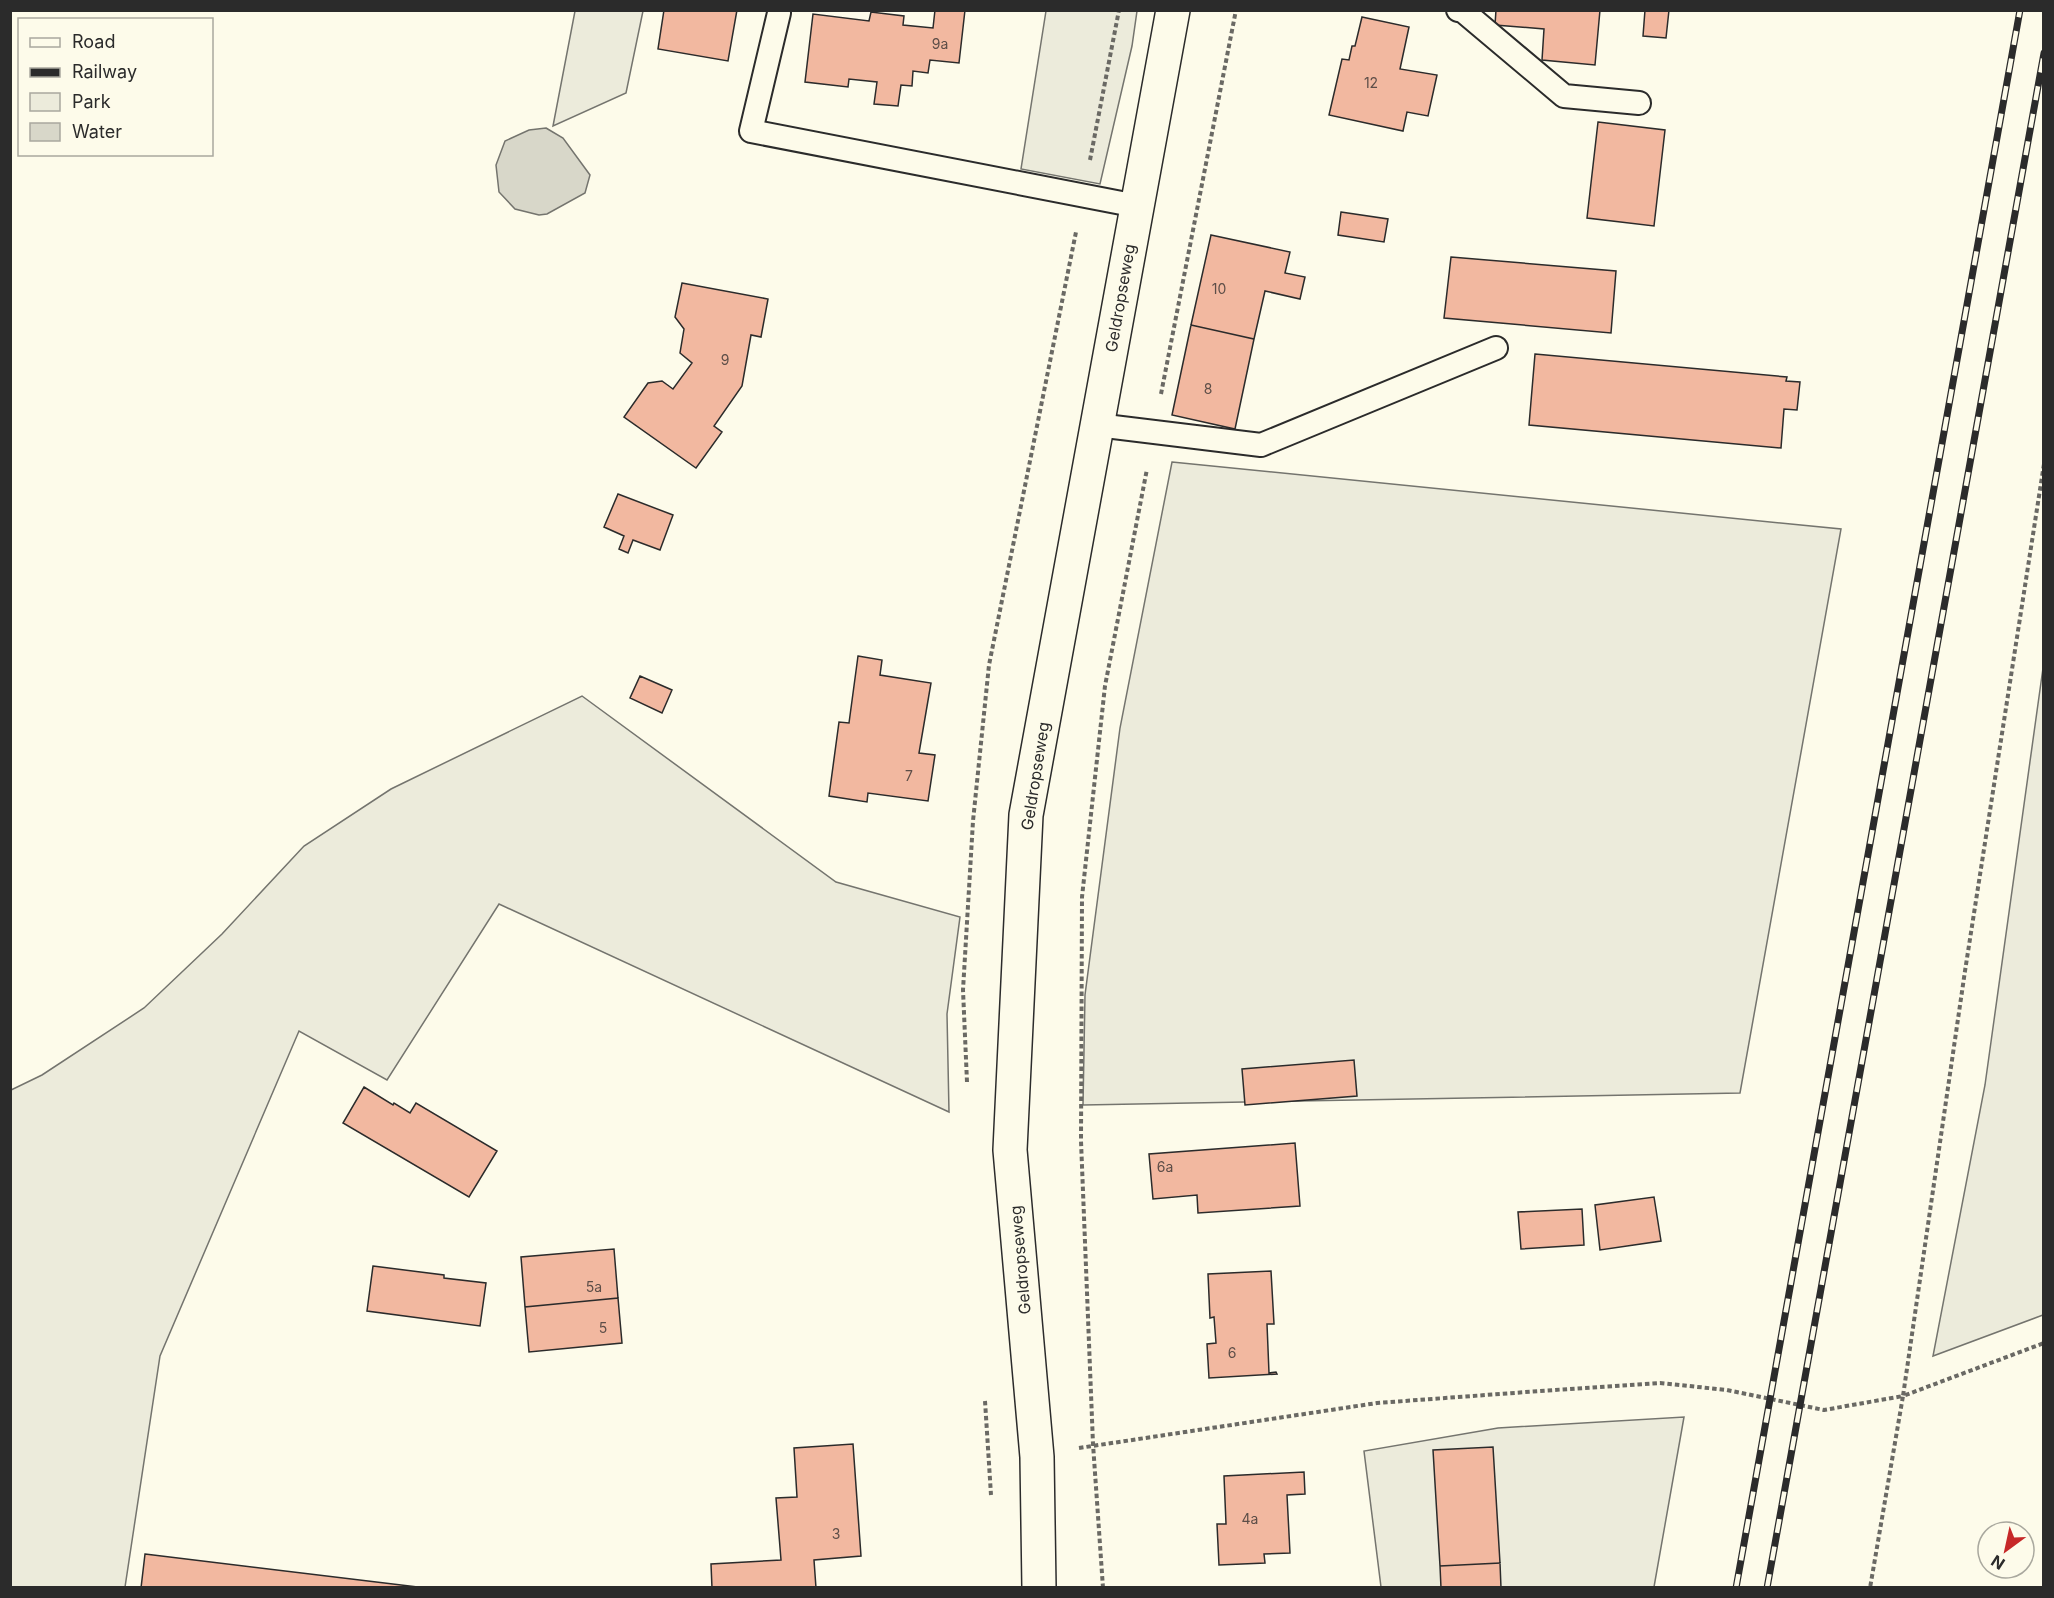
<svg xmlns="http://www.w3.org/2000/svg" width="2054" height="1598" viewBox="0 0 2054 1598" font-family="Inter,sans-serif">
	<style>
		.green { fill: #ecebdb; stroke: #74746e; stroke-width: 1.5 }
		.water { fill: #d8d7c9; stroke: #74746e; stroke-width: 1.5 }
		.building { fill: #f2b8a0; stroke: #2b2b2b; stroke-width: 1.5 }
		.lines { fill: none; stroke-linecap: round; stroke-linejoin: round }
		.service-casing { stroke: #2b2b2b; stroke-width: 26 }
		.secondary-casing { stroke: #2b2b2b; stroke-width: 36 }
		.path { stroke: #6a6964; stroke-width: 4; stroke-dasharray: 4.5 3; stroke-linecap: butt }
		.service { stroke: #fdfbea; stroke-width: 22 }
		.secondary { stroke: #fdfbea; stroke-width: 33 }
		.rail-casing { stroke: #2b2b2b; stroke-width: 7 }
		.rail { stroke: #fdfbea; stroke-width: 4.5; stroke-dasharray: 14; stroke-linecap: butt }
		.labels { text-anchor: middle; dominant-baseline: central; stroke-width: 4.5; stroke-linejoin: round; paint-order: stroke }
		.number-label { font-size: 14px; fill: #5d4e48 }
		.street-label { font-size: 16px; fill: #2b2b2b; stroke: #fdfbea }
	</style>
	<rect width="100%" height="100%" fill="#fdfbea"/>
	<!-- green -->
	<path class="green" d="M 575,11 L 643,11 L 626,93 L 553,126 Z
		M 1046,11 L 1137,11 L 1132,46 L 1100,184 L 1021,169 Z
		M 1172,462 L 1841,529 L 1740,1093 L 1083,1105 L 1085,995 L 1120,728 Z
		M 2043,668 L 2043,1315 L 1933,1356 L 1985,1085 Z
		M 582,696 L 836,882 L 960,917 L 947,1014 L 949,1112 L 499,904 L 387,1080 L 299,1031 L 160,1356 L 125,1587 L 11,1587 L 11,1090 L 42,1075 L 144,1008 L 222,934 L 304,846 L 391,789 Z
		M 1684,1417 L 1654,1587 L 1381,1587 L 1364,1451 L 1498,1428 Z"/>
	<!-- water -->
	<path class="water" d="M 546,128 L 563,138 L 590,175 L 585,193 L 547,214 L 539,215 L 515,209 L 499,192 L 496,165 L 505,141 L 529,130 Z"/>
	<!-- building -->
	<path class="building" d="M 664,10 L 737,10 L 728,61 L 658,49 Z
		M 935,10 L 965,10 L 959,63 L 930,60 L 928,73 L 913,71 L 912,86 L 901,85 L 898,106 L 874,104 L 877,82 L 849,79 L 848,87 L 805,82 L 813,14 L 869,21 L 871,12 L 904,16 L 903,25 L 933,28 Z
		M 1496,10 L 1600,10 L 1595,65 L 1542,60 L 1544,29 L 1495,25 Z
		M 1645,10 L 1669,10 L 1666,38 L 1643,36 Z
		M 1362,17 L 1409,27 L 1400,69 L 1437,75 L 1428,116 L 1407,112 L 1403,131 L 1329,115 L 1342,59 L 1349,60 L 1352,46 L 1355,46 Z
		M 1598,122 L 1665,130 L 1654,226 L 1587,218 Z
		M 1341,212 L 1388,219 L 1384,242 L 1338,235 Z
		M 1211,235 L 1290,252 L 1285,273 L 1305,277 L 1300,299 L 1265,291 L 1254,339 L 1191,325 Z
		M 1451,257 L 1616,271 L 1611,333 L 1444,318 Z
		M 682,283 L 768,299 L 761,337 L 751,335 L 742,386 L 714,426 L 722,432 L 696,468 L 624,417 L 648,383 L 662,381 L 673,389 L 692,363 L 680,353 L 684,329 L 675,317 Z
		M 1191,325 L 1254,339 L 1235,429 L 1172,415 Z
		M 1535,354 L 1787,377 L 1786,381 L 1800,382 L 1797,410 L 1784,409 L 1781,448 L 1529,425 Z
		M 618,494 L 673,515 L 660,550 L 633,540 L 628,553 L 619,549 L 624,536 L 604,527 Z
		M 858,656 L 882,660 L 880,675 L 931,683 L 919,753 L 935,755 L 928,801 L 868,793 L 867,802 L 829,796 L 839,722 L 849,723 Z
		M 640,676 L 672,690 L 662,713 L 630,698 Z
		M 1354,1060 L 1357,1096 L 1245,1105 L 1242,1069 Z
		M 364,1087 L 393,1105 L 394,1103 L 410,1113 L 416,1103 L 497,1151 L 469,1197 L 343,1123 Z
		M 1295,1143 L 1300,1206 L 1198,1213 L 1197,1195 L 1153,1199 L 1149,1154 Z
		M 1654,1197 L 1661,1241 L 1600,1250 L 1595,1205 Z
		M 1582,1209 L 1584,1245 L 1521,1249 L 1518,1212 Z
		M 614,1249 L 618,1298 L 525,1307 L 521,1257 Z
		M 373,1266 L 444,1275 L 444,1278 L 486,1283 L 480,1326 L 367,1311 Z
		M 1271,1271 L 1274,1324 L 1267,1324 L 1269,1373 L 1276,1372 L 1277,1374 L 1209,1378 L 1207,1344 L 1216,1343 L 1214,1317 L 1210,1318 L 1208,1274 Z
		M 618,1298 L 622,1343 L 529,1352 L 525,1307 Z
		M 853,1444 L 861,1556 L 814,1560 L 816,1588 L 712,1588 L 711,1564 L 781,1560 L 776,1498 L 797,1497 L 794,1448 Z
		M 1493,1447 L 1500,1563 L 1440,1566 L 1433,1450 Z
		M 1304,1472 L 1305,1494 L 1287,1495 L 1290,1553 L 1264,1554 L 1265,1563 L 1219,1565 L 1217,1524 L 1226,1524 L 1224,1476 Z
		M 145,1554 L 426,1588 L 141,1588 Z
		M 1500,1563 L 1501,1588 L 1441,1588 L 1440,1566 Z"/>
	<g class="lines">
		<defs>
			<path id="service" d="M 1458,10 L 1463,11 L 1564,96 L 1639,103
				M 779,13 L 751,131 L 1137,206
				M 1097,425 L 1261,445 L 1496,348"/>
			<path id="secondary" d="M 1039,1588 L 1037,1457 L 1010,1150 L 1026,815 L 1173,10"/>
		</defs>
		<!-- service casing -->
		<use href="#service" class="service-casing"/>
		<!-- secondary casing -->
		<use href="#secondary" class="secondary-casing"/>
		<!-- path -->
		<path class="path" d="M 1090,160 L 1119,10
			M 1161,394 L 1236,10
			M 2044,464 L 1965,971 L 1903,1396 L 2044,1343
			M 967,1082 L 963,990 L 973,821 L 989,665 L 1076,232
			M 985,1401 L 991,1495
			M 1079,1448 L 1377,1403 L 1554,1390 L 1660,1383 L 1727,1390 L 1824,1410 L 1903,1396 L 1870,1588
			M 1103,1588 L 1093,1444 L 1081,1141 L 1082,897 L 1105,686 L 1147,469"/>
		<!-- service -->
		<use href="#service" class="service"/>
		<!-- secondary -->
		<use href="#secondary" class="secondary"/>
		<defs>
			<path id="rail" d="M 1736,1588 L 2020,10
				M 1767,1588 L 2044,53"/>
		</defs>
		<!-- rail casing -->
		<use href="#rail" class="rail-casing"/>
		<!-- rail -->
		<use href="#rail" class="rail"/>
	</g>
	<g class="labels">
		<!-- number labels -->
		<g class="number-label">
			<text x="940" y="43">9a</text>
			<text x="1371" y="82">12</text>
			<text x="1219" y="288">10</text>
			<text x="725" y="359">9</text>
			<text x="1208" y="388">8</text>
			<text x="909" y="775">7</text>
			<text x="1165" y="1166">6a</text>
			<text x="594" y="1286">5a</text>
			<text x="603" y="1327">5</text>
			<text x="1232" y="1352">6</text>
			<text x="1250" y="1518">4a</text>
			<text x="836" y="1533">3</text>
		</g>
		<!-- street labels -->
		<g class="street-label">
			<text transform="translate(1120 298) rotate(-80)">Geldropseweg</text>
			<text transform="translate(1035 776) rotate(-81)">Geldropseweg</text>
			<text transform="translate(1020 1260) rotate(-95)">Geldropseweg</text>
		</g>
	</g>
	<!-- border -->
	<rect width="2054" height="1598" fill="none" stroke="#2b2b2b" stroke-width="24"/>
	<!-- legend -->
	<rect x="18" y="18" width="195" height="138" fill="#fdfbea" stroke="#a9a89e" stroke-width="1.5"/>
	<rect x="30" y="38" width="30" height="9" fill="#fdfbea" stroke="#a9a89e" stroke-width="1.5"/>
	<text x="72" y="48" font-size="18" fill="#2b2b2b">Road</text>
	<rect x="30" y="68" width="30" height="9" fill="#2b2b2b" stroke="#a9a89e" stroke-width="1.5"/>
	<text x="72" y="78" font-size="18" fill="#2b2b2b">Railway</text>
	<rect x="30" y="93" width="30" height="18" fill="#ecebdb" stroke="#a9a89e" stroke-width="1.5"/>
	<text x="72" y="108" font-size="18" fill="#2b2b2b">Park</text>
	<rect x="30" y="123" width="30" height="18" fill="#d8d7c9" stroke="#a9a89e" stroke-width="1.5"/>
	<text x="72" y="138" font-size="18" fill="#2b2b2b">Water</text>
	<!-- north arrow -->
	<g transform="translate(2006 1550) rotate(213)"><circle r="28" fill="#fdfbea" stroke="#a9a89e" stroke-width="1.5"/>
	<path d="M0-4.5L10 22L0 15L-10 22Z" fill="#c62828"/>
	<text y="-9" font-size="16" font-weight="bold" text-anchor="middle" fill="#2b2b2b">N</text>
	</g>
</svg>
